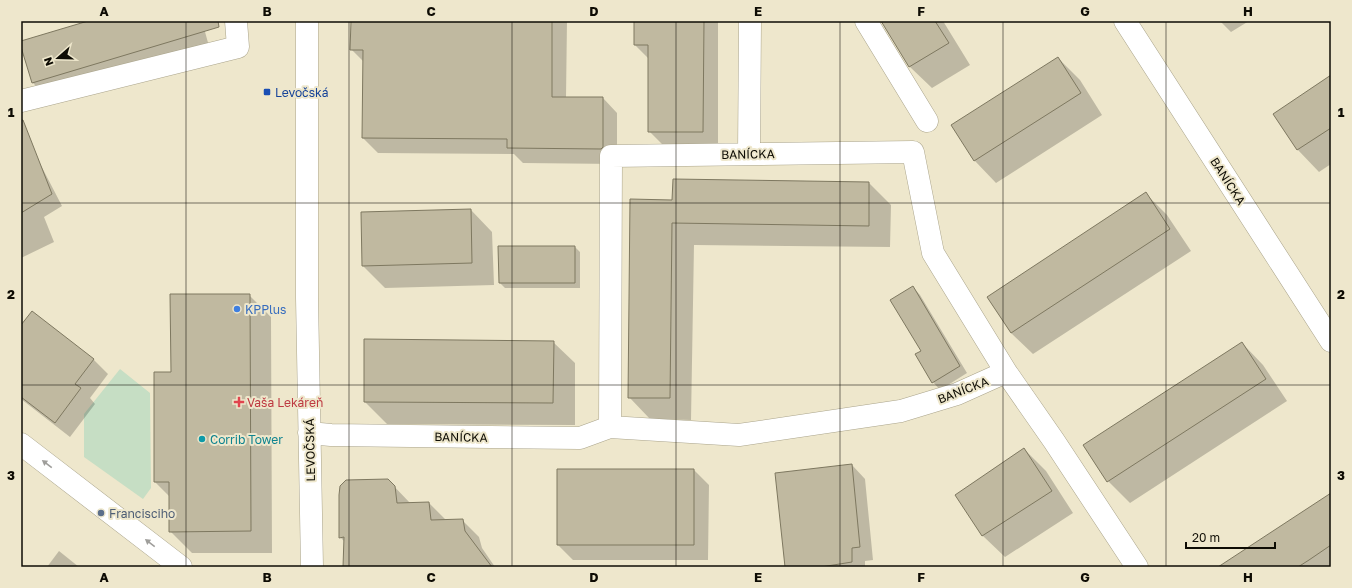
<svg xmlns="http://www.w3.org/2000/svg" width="1352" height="588" viewBox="0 0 1352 588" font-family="'Golos Text',sans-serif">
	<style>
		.green { fill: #c6dec4 }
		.shadow { fill: #0003 }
		.building { fill: #c0b9a0; stroke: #7e7860 }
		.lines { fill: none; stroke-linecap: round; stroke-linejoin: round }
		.minor-casing { stroke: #aaa48b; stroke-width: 23 }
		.minor { stroke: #fff; stroke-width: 22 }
		.oneway { fill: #9f9e9b }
		.grid { fill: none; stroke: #0e0c04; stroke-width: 1; stroke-opacity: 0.55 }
		.transit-dot { fill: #1a4fb4; stroke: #eee7cc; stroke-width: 1.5 }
		.shop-dot { fill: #3f7fe0; stroke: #eee7cc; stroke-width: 1.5 }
		.health-dot { fill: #e0444e; stroke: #eee7cc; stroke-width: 1.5 }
		.culture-dot { fill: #0f9aa8; stroke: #eee7cc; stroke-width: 1.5 }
		.service-dot { fill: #5c6f8a; stroke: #eee7cc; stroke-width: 1.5 }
		.labels { text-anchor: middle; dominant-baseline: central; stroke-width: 4; stroke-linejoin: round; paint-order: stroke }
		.transit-label { font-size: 12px; fill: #164399; stroke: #eee7cc; text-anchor: start }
		.street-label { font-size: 12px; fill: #0e0c04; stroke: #eee7cc }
		.shop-label { font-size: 12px; fill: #366cbe; stroke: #eee7cc; text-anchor: start }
		.health-label { font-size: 12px; fill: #be3a42; stroke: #eee7cc; text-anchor: start }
		.culture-label { font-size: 12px; fill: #0d838f; stroke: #eee7cc; text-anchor: start }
		.service-label { font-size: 12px; fill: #4e5e75; stroke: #eee7cc; text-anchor: start }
		.neatline { fill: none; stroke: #0e0c04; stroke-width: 1.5 }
		.grid-label { font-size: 13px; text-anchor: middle; font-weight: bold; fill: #0e0c04 }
	</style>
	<rect width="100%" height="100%" fill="#eee7cc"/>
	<!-- green -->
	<path class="green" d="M 120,369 L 150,393 L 151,488 L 143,499 L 84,457 L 84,414 Z"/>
	<!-- shadow -->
	<path class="shadow" d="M 92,21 L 202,21 L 212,57 L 54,104 L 33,83 L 21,42 Z
		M 352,21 L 567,21 L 566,98 L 603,98 L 617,113 L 617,162 L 616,164 L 523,163 L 514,154 L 378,153 L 363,138 L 364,62 L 351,49 Z
		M 635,21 L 718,21 L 718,146 L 664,146 L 649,131 L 649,59 L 635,45 Z
		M 882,21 L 943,21 L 970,65 L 932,88 L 910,67 Z
		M 1220,21 L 1249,21 L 1231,32 Z
		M 1058,58 L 1080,80 L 1102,115 L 996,183 L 975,161 L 953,125 Z
		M 1331,76 L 1331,164 L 1319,172 L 1298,150 L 1274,114 Z
		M 21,127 L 62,206 L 44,217 L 54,242 L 21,258 Z
		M 869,183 L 891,205 L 890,247 L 694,245 L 691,420 L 650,419 L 629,397 L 673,201 Z
		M 1146,194 L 1167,215 L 1191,251 L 1033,354 L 1011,333 Z
		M 471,210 L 492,232 L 494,285 L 385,288 L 363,266 Z
		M 575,247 L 580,252 L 580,288 L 505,288 L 500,283 Z
		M 913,287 L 920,295 L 967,373 L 940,390 L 933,382 L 922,351 Z
		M 249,295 L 271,317 L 272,553 L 192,553 L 170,531 L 170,497 L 155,482 L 172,373 Z
		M 21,326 L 94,360 L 108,374 L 90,398 L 95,404 L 70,437 L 21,399 Z
		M 553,342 L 575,363 L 575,425 L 387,424 L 365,402 Z
		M 1242,343 L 1263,365 L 1287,401 L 1130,503 L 1108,481 Z
		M 1024,449 L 1046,471 L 1073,513 L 1005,557 L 983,536 L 956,495 Z
		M 852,465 L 865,479 L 873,560 L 865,561 L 865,567 L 786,567 Z
		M 694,470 L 709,485 L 708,560 L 573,560 L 558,545 Z
		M 388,480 L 411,504 L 429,503 L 446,520 L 462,520 L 479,537 L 482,548 L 495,567 L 344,567 L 345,542 L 340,537 Z
		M 1331,495 L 1331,567 L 1220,567 Z
		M 59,551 L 79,567 L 47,567 Z"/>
	<!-- building -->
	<path class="building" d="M 88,21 L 218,21 L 219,27 L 32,83 L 21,47 L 21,41 Z
		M 351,21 L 552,21 L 552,97 L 603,97 L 603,147 L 601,149 L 507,148 L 507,139 L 362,138 L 363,50 L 350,50 Z
		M 634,21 L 704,21 L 703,132 L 648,132 L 648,45 L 634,45 Z
		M 881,21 L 935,21 L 949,43 L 909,67 Z
		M 1058,57 L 1081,93 L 974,161 L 951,125 Z
		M 1331,75 L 1331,128 L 1297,150 L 1273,114 Z
		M 21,120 L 23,120 L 52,194 L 21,213 Z
		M 673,179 L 869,182 L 869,226 L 672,223 L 670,398 L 628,398 L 630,199 L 672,200 Z
		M 1146,192 L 1170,229 L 1011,333 L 987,297 Z
		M 471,209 L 472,263 L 362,266 L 361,212 Z
		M 498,246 L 575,246 L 575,283 L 499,283 Z
		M 913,286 L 960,366 L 932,383 L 915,354 L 921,351 L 890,300 Z
		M 170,294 L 250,294 L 251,531 L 169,532 L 169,482 L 154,482 L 154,372 L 171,372 Z
		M 32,311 L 94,359 L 75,384 L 81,388 L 55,423 L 21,397 L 21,325 Z
		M 364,339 L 554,341 L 553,403 L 364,402 Z
		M 1242,342 L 1266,379 L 1107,482 L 1083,445 Z
		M 1024,448 L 1052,491 L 982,536 L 955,495 Z
		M 852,464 L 860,547 L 852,548 L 852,562 L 821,567 L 785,567 L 775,473 Z
		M 557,469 L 694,469 L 694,545 L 557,545 Z
		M 388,479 L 395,486 L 397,503 L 429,502 L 431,520 L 463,519 L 465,531 L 492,567 L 343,567 L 344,537 L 339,538 L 339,495 L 340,486 L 346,480 Z
		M 1331,493 L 1331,545 L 1309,560 L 1298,567 L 1218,567 Z"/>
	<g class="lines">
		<defs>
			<path id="minor" d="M 307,21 L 307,298 L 312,567
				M 866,21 L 927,121
				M 1125,21 L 1331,341
				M 21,101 L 238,47 L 236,21
				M 749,154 L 750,21
				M 610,427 L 611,156 L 913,152 L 933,253 L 1006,372 L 1054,441 L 1137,567
				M 309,433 L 331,435 L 580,438 L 610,427 L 739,435 L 901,411 L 957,394 L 1006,372
				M 21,444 L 181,567"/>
		</defs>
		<!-- minor casing -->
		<use href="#minor" class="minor-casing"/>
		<!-- minor -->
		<use href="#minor" class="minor"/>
	</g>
	<!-- one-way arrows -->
	<defs><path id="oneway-solid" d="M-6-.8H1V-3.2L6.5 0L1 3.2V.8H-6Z"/></defs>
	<g class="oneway">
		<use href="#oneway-solid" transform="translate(47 464) rotate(-143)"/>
		<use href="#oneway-solid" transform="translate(150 543) rotate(-142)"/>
	</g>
	<!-- grid -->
	<path class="grid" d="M 186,21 L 186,567M 349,21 L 349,567M 512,21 L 512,567M 676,21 L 676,567M 840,21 L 840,567M 1003,21 L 1003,567M 1166,21 L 1166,567M 21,203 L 1331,203M 21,385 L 1331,385"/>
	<!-- markers -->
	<rect class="transit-dot" x="263" y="88" width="8" height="8" rx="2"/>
	<circle class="shop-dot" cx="237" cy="309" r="4"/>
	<path class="health-dot" d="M237 396h4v4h4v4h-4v4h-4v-4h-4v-4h4z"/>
	<circle class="culture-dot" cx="202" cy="439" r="4"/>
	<circle class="service-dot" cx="101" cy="513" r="4"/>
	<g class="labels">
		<!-- transit labels -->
		<g class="transit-label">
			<text x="275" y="92">Levočská</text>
		</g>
		<!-- street labels -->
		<g class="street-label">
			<text transform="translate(748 154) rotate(-1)">BANÍCKA</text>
			<text transform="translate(1228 181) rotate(57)">BANÍCKA</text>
			<text transform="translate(963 390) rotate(-21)">BANÍCKA</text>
			<text transform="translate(461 437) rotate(1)">BANÍCKA</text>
			<text transform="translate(310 450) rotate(-91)">LEVOČSKÁ</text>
		</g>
		<!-- shop labels -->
		<g class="shop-label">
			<text x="245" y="309">KPPlus</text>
		</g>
		<!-- health labels -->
		<g class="health-label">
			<text x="247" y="402">Vaša Lekáreň</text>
		</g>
		<!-- culture labels -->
		<g class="culture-label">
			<text x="210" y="439">Corrib Tower</text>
		</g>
		<!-- service labels -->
		<g class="service-label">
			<text x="109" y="513">Francisciho</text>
		</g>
	</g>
	<!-- border -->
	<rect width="1352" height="588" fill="none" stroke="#eee7cc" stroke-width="44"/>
	<!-- north arrow -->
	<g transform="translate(58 58) rotate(250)" stroke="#eee7cc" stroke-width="3" paint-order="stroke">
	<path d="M0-3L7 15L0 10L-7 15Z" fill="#0e0c04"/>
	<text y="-6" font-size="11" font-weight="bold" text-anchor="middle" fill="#0e0c04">N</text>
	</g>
	<!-- scale -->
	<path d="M1186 542v6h89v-6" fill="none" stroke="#0e0c04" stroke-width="2"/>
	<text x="1192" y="542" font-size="12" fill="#0e0c04" stroke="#eee7cc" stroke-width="3" paint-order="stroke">20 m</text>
	<rect x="22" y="22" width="1308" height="544" class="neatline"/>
	<g class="grid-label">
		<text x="104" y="16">A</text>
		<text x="267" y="16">B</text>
		<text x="431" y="16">C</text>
		<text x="594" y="16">D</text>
		<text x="758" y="16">E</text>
		<text x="921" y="16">F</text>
		<text x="1085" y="16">G</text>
		<text x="1248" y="16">H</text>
		<text x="11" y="117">1</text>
		<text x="1341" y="117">1</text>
		<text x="11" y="299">2</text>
		<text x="1341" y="299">2</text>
		<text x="11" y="480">3</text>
		<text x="1341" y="480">3</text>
		<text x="104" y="582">A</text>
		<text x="267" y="582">B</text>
		<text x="431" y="582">C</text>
		<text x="594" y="582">D</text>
		<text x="758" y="582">E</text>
		<text x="921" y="582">F</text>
		<text x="1085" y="582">G</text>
		<text x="1248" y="582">H</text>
	</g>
</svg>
